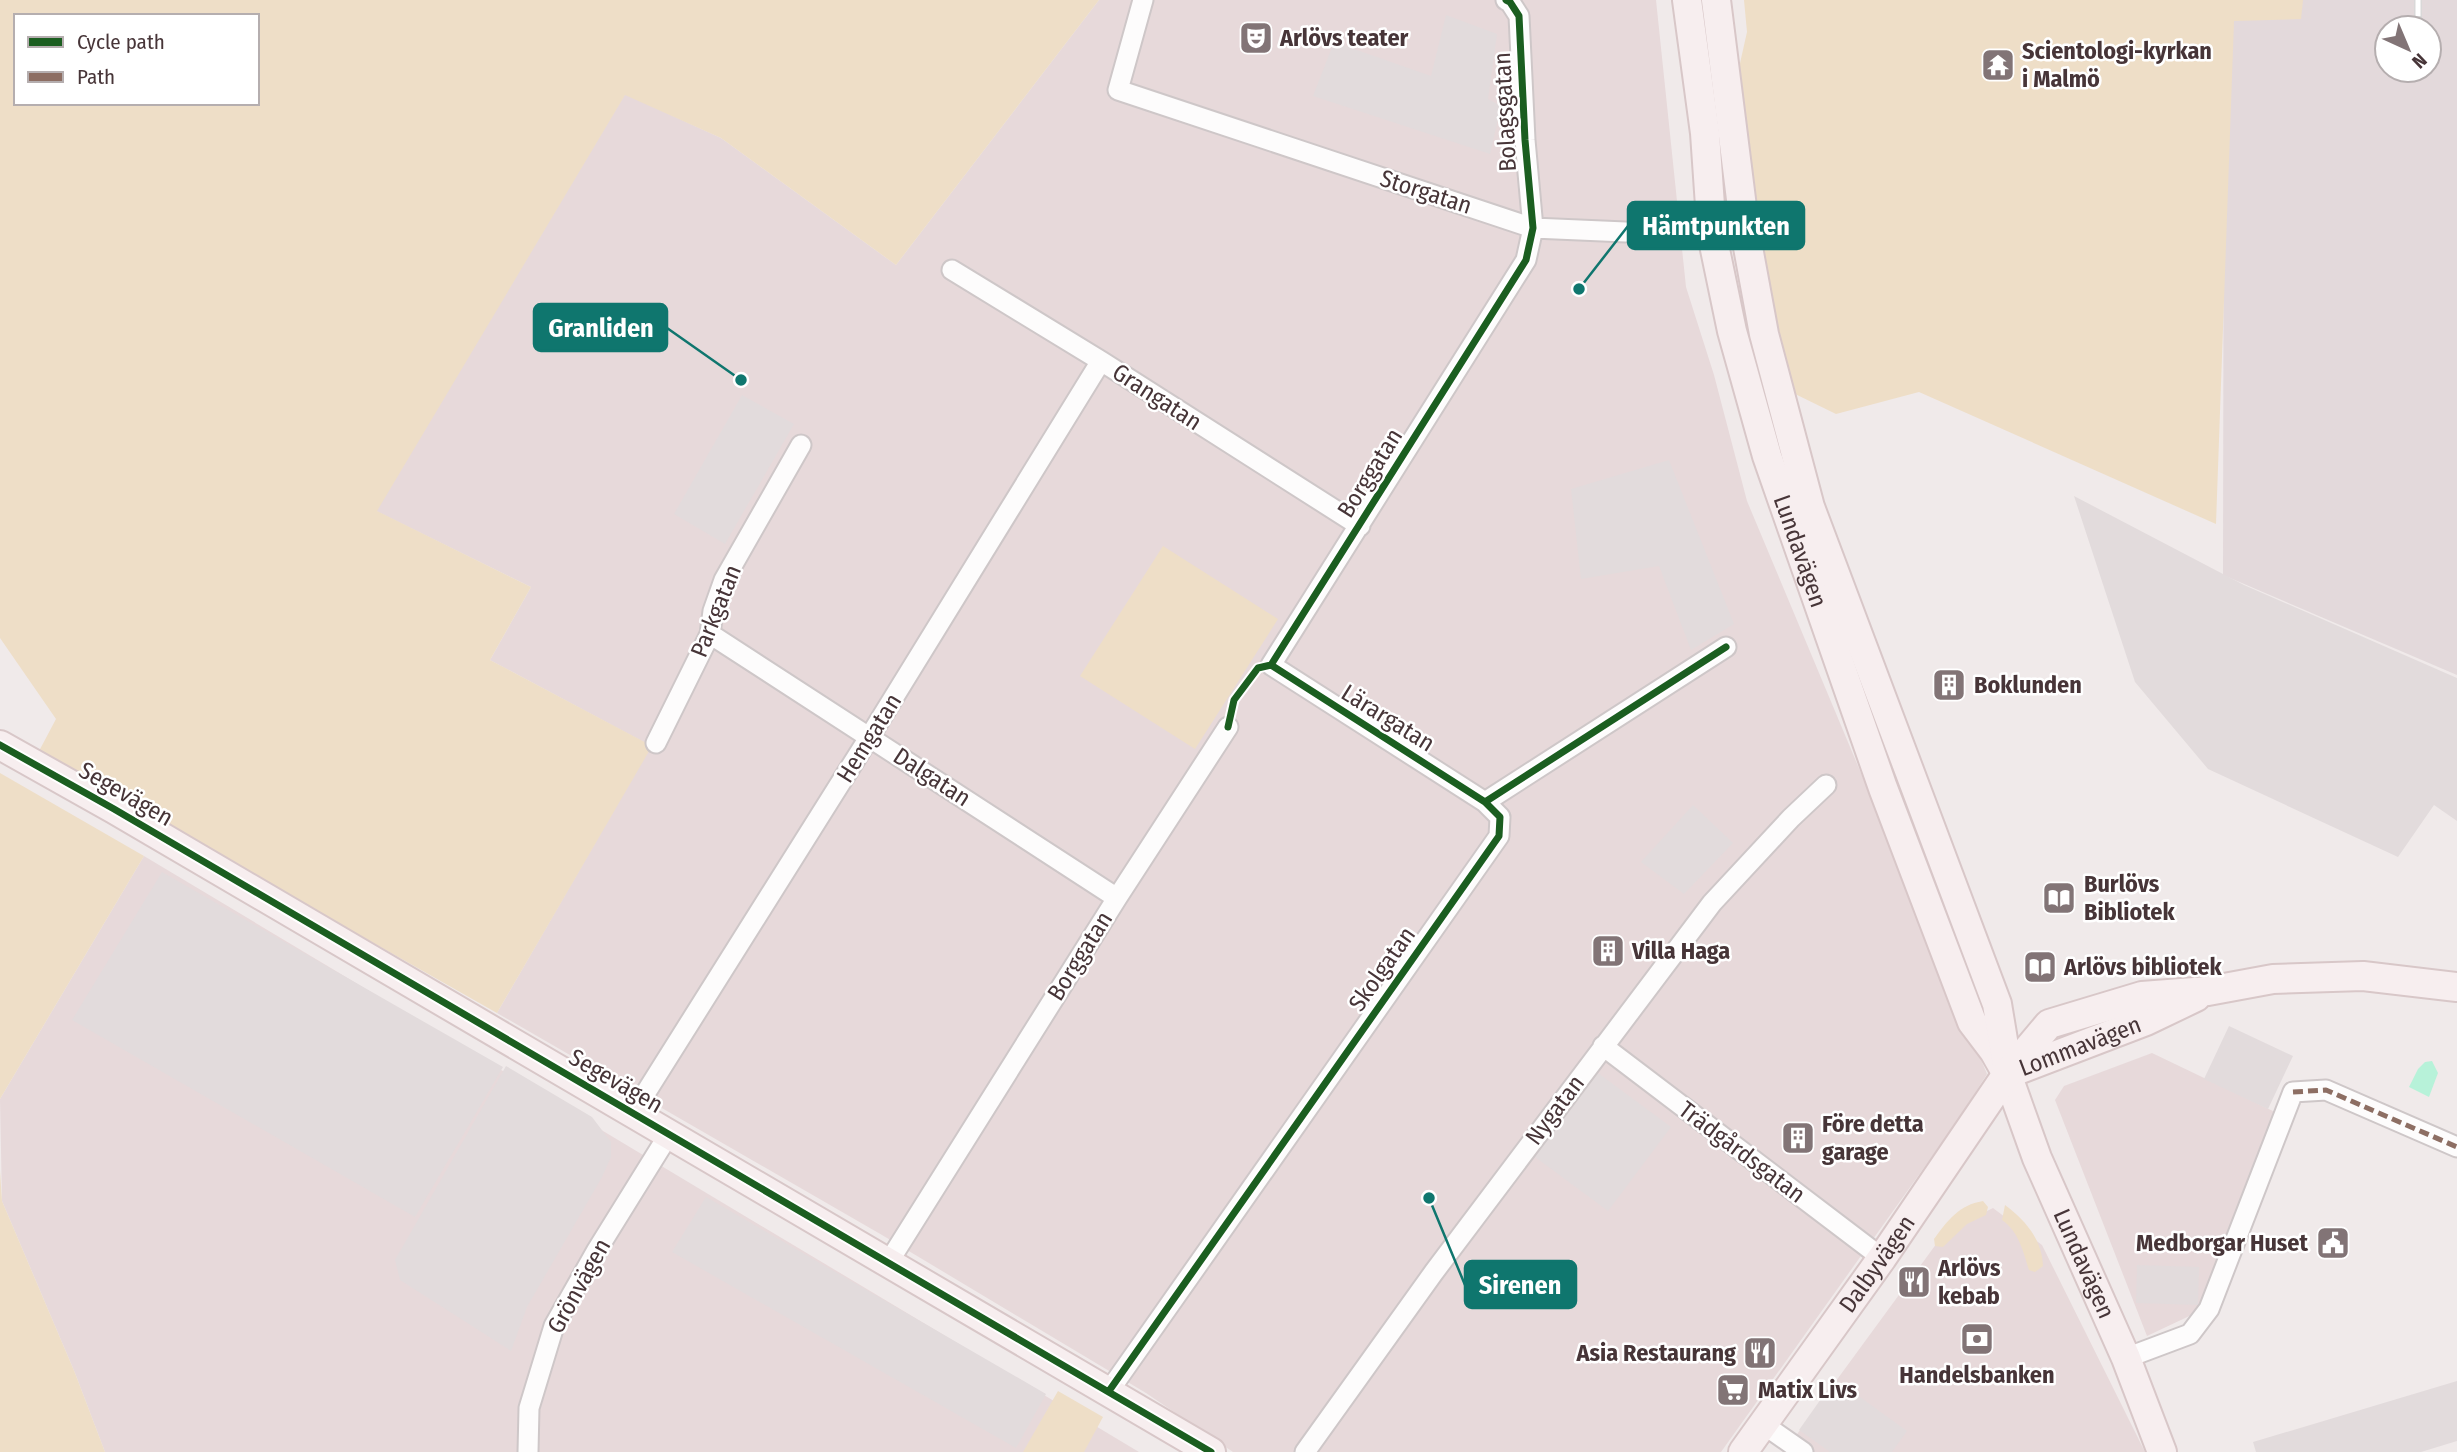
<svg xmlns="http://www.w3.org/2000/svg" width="2457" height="1452" viewBox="0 0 2457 1452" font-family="'Fira Sans Condensed',sans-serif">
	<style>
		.residential { fill: #e7d9da }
		.industrial { fill: #e3d9db; fill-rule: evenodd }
		.green { fill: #eedec7; fill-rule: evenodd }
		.parking { fill: #e2dbdc }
		.water { fill: #b7f2d9 }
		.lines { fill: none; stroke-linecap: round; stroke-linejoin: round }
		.street-casing { stroke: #cec7c8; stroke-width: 23 }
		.secondary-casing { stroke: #d8c7c8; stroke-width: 32 }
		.street { stroke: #fdfcfc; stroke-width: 19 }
		.secondary { stroke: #f7eeef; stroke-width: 28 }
		.rail-casing { stroke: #d9d8d8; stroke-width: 8 }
		.rail { stroke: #fff; stroke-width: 5; stroke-dasharray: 16; stroke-linecap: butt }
		.quiet { stroke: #8d6e63; stroke-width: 5; stroke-dasharray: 10 5; stroke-linecap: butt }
		.cycleway-casing { stroke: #fff; stroke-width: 11 }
		.cycleway { stroke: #1b5e20; stroke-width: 7 }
		.labels { text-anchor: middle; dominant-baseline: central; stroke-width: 5; stroke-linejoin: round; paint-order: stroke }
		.poi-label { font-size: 24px; font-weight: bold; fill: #473538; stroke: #fff; text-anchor: start }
		.street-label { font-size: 24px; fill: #473538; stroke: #fff }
		.leader { fill: none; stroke: #0f766e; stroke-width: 2.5 }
		.callout-dot { fill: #0f766e; stroke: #fff; stroke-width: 2.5 }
		.callout { fill: #0f766e; stroke: #0f766e; stroke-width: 2.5 }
		.callout-label { font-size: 26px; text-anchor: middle; font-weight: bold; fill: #fff }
	</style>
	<rect width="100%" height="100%" fill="#f0eaea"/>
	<!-- residential -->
	<path class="residential" d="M 1099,0 L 1656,0 L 1686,287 L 1714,375 L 1747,501 L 1987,1074 L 1958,1120 L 1721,1452 L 1233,1452 L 1146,1393 L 882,1235 L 497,1013 L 651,746 L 490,660 L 531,587 L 376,511 L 625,94 L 721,138 L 896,265 Z
		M 144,856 L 1139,1452 L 105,1452 L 75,1373 L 2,1201 L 0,1099 Z
		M 2152,1053 L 2275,1112 L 2200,1311 L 2147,1336 L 2055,1100 L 2064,1086 Z
		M 1993,1208 L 2042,1245 L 2145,1452 L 1784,1452 L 1945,1232 Z"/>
	<!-- industrial -->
	<path class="industrial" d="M 2298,0 L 2457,0 L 2457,675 L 2223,575 L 2224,16 ZM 2387,28 L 2429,28 L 2429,70 L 2387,70 Z"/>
	<!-- green -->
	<path class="green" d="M 0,0 L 1099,0 L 896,265 L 721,138 L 625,95 L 377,511 L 531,587 L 490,660 L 652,746 L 497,1013 L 38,753 L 56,719 L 0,638 ZM 16,16 L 257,16 L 257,103 L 16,103 Z
		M 1744,0 L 2303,0 L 2301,19 L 2234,21 L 2216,524 L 1919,392 L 1836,414 L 1791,392 L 1770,330 L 1734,90 L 1747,32 Z
		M 1163,546 L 1278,619 L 1195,749 L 1080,676 Z
		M 0,773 L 144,856 L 0,1099 Z
		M 0,1171 L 2,1201 L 75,1373 L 105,1452 L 0,1452 Z
		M 1983,1201 L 1988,1207 L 1986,1215 L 1967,1224 L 1943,1247 L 1935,1246 L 1934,1239 C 1948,1220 1959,1205 1983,1201 Z
		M 2005,1205 C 2025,1220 2042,1239 2043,1266 L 2035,1272 L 2029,1270 C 2023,1251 2019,1232 2002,1220 Z
		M 1058,1391 L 1103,1417 L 1084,1452 L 1023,1452 Z"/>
	<!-- parking -->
	<path class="parking" d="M 1446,15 L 1497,34 L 1488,99 L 1501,106 L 1490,154 L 1313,96 L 1334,42 L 1431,76 Z
		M 742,395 L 794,424 L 725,544 L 674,514 Z
		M 1669,460 L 1734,624 L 1691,650 L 1659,566 L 1581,579 L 1571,489 Z
		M 2074,496 L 2244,585 L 2457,678 L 2457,821 L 2434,805 L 2398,857 L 2208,769 L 2135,682 Z
		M 1693,805 L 1733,843 L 1684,894 L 1641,862 Z
		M 162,872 L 503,1067 L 415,1217 L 72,1020 Z
		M 2229,1026 L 2293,1056 L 2268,1109 L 2204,1079 Z
		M 506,1066 L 592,1117 L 611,1142 L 611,1157 L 602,1177 L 527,1307 L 511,1351 L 400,1280 L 395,1260 Z
		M 1594,1070 L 1671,1127 L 1608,1211 L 1531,1154 Z
		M 706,1197 L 1046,1394 L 1016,1448 L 672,1252 Z
		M 2137,1265 L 2199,1267 L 2198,1305 L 2136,1303 Z
		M 1835,1379 L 1907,1431 L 1892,1452 L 1830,1452 L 1799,1430 Z
		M 2457,1381 L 2457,1441 L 2421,1452 L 2256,1452 L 2253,1442 Z"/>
	<!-- water -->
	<path class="water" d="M 2432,1061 L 2438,1073 L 2429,1097 L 2409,1087 L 2418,1069 L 2425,1062 Z"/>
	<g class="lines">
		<defs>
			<path id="street" d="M 1143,0 L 1118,90 L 1533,228 L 1695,235 L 1745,231
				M 952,270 L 1101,361 L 1360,526
				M 710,634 L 1117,898
				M 656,743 L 710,634 L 713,611 L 724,580 L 801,445
				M 1485,802 L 1271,665 L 1526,260 L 1533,228 L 1525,140 L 1519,16 L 1510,2 L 1506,0
				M 1603,1046 L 1882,1258
				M 633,1113 L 870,736 L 1101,361
				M 888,1263 L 1117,898 L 1228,727
				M 2126,1358 L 2190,1334 L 2209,1309 L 2293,1092 L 2326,1090 L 2457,1147
				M 1109,1391 L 1499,836 L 1500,817 L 1485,802 L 1726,647
				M 1763,1424 L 1803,1452
				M 528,1452 L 529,1408 L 554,1326 L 597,1250 L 669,1134
				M 1305,1452 L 1434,1272 L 1712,903 L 1791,818 L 1826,785"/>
			<g id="secondary">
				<path id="s1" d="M 1687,0 L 1705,133 L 1712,235 L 1732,331 L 1767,456 L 1883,788 L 1972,1022 L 1994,1051 L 2007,1074 L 2037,1158 L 2126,1358 L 2162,1452"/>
				<path d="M 1716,0 L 1745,231 L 1764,334 L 1810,507 L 1997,1004 L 2007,1064"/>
				<path d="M 0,745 L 114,809 L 1211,1452"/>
				<path id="s2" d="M 2010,1073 L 2146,1021 L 2196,997"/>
				<path id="s3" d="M 1743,1452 L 1882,1258 L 2007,1074 L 2049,1024 L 2142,996 L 2208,991 L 2273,979 L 2363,976 L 2457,987"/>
			</g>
		</defs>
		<!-- street casing -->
		<use href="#street" class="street-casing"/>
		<!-- secondary casing -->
		<use href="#secondary" class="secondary-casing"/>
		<!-- street -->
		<use href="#street" class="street"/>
		<!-- secondary -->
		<use href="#secondary" class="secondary"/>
		<defs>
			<path id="rail" d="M 2418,0 L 2418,28"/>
		</defs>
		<!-- rail casing -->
		<use href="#rail" class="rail-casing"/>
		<!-- rail -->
		<use href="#rail" class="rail"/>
		<!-- quiet -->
		<path class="quiet" d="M 2293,1092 L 2326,1090 L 2457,1147"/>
		<defs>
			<path id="cycleway" d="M 1271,665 L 1485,802
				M 1228,727 L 1234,700 L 1258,668 L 1271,665 L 1526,260 L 1533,228 L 1525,140 L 1519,16 L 1510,2 L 1506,0
				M 0,745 L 114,809 L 1211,1452
				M 1109,1391 L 1499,836 L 1500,817 L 1485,802 L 1726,647"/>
		</defs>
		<!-- cycleway casing -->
		<use href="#cycleway" class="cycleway-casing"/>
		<!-- cycleway -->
		<use href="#cycleway" class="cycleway"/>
	</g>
	<!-- icons -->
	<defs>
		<symbol id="theatre-square" viewBox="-11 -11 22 22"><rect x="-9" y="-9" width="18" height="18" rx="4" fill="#827476" stroke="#fff"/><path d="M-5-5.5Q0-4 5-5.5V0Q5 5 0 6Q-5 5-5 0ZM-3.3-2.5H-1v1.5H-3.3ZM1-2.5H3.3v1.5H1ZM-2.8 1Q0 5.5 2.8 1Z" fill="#fff"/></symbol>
		<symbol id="temple-square" viewBox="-11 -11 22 22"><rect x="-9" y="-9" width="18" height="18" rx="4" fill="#827476" stroke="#fff"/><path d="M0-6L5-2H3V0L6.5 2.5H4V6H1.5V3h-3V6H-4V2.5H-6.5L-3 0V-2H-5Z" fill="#fff"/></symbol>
		<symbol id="building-square" viewBox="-11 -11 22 22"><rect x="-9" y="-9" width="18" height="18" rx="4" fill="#827476" stroke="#fff"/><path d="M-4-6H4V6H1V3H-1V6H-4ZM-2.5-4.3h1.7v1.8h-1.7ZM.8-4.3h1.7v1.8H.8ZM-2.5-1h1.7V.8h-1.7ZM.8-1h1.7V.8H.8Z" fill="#fff"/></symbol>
		<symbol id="library-square" viewBox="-11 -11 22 22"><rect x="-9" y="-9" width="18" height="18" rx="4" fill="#827476" stroke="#fff"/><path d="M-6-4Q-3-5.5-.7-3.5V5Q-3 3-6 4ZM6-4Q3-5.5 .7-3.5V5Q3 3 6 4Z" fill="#fff"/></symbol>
		<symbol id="civic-square" viewBox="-11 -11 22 22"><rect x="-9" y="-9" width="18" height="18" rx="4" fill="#827476" stroke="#fff"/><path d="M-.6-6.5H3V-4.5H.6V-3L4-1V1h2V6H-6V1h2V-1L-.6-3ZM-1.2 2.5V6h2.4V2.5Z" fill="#fff"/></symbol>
		<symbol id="restaurant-square" viewBox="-11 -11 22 22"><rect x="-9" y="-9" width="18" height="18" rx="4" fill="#827476" stroke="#fff"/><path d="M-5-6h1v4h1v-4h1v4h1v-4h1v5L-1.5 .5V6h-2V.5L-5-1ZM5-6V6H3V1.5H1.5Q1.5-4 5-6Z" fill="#fff"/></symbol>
		<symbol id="bank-square" viewBox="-11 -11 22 22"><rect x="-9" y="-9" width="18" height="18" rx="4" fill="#827476" stroke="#fff"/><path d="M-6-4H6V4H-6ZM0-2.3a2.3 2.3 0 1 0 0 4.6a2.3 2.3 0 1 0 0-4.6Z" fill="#fff"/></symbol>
		<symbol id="supermarket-square" viewBox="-11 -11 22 22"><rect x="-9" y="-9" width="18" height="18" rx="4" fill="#827476" stroke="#fff"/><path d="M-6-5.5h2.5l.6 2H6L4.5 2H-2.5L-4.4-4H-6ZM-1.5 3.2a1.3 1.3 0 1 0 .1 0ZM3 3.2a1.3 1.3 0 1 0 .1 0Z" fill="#fff"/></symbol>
	</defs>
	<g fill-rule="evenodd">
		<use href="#theatre-square" x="1237" y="19" width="38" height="38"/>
		<use href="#temple-square" x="1979" y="46" width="38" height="38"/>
		<use href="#building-square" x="1930" y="666" width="38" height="38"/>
		<use href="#library-square" x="2040" y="879" width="38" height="38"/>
		<use href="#building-square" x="1589" y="932" width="38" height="38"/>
		<use href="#library-square" x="2021" y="948" width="38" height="38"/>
		<use href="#building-square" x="1779" y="1119" width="38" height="38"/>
		<use href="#civic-square" x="2314" y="1224" width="38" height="38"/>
		<use href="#restaurant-square" x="1895" y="1263" width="38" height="38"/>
		<use href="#bank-square" x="1958" y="1320" width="38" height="38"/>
		<use href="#restaurant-square" x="1741" y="1334" width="38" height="38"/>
		<use href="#supermarket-square" x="1714" y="1371" width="38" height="38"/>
	</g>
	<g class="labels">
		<!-- poi labels -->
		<g class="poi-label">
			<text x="1280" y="38">Arlövs teater</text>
			<text x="2022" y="51">Scientologi-kyrkan<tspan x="2022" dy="28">i Malmö</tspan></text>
			<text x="1974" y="685">Boklunden</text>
			<text x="2084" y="884">Burlövs<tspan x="2084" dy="28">Bibliotek</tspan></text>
			<text x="1632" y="951">Villa Haga</text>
			<text x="2064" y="967">Arlövs bibliotek</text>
			<text x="1822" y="1124">Före detta<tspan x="1822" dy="28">garage</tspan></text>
			<text x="2308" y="1243" text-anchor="end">Medborgar Huset</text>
			<text x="1938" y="1268">Arlövs<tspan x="1938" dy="28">kebab</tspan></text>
			<text x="1736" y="1353" text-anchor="end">Asia Restaurang</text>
			<text x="1977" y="1375" text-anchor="middle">Handelsbanken</text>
			<text x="1758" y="1390">Matix Livs</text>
		</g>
		<!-- street labels -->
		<g class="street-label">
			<text transform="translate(1505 112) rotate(-93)">Bolagsgatan</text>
			<text transform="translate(1426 192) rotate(18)">Storgatan</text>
			<text transform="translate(1157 397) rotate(33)">Grangatan</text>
			<text transform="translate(1370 473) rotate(-58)">Borggatan</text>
			<text stroke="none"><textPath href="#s1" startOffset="565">Lundavägen</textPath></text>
			<text transform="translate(716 611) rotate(-68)">Parkgatan</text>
			<text transform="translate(1388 718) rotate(32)">Lärargatan</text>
			<text transform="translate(869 738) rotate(-58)">Hemgatan</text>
			<text transform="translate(932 777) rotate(33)">Dalgatan</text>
			<text transform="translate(126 794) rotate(30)">Segevägen</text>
			<text transform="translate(1080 956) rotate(-58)">Borggatan</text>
			<text transform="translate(1382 969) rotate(-55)">Skolgatan</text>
			<text stroke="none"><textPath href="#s2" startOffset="75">Lommavägen</textPath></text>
			<text transform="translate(616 1081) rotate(30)">Segevägen</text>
			<text transform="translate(1555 1110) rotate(-53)">Nygatan</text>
			<text transform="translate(1742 1152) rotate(37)">Trädgårdsgatan</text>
			<text stroke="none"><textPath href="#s1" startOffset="1334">Lundavägen</textPath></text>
			<text stroke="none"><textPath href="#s3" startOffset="231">Dalbyvägen</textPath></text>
			<text transform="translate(579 1286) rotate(-61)">Grönvägen</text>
		</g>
	</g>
	<!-- callouts -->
	<path class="leader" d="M1579 289L1628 226M741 380L667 328M1429 1198L1465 1285"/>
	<g class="callout-dot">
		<circle cx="1579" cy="289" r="7"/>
		<circle cx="741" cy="380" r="7"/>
		<circle cx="1429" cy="1198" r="7"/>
	</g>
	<g class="callout">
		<rect x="1628" y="202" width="176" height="47" rx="7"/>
		<rect x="534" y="304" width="133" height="47" rx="7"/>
		<rect x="1465" y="1261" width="111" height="47" rx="7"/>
	</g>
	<g class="callout-label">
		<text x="1716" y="235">Hämtpunkten</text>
		<text x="601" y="337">Granliden</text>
		<text x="1520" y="1294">Sirenen</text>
	</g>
	<!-- legend -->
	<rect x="14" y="14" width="245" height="91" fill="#ffffff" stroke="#b5aeaf" stroke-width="2"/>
	<rect x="28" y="37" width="35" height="10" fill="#1b5e20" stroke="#b5aeaf" stroke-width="2"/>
	<text x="77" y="49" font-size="21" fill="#473538">Cycle path</text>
	<rect x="28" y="72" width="35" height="10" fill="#8d6e63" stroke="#b5aeaf" stroke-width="2"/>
	<text x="77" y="84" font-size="21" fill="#473538">Path</text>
	<!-- north arrow -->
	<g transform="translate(2408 49) rotate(136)"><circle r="33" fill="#ffffff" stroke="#b5aeaf" stroke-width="2"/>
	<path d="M0-5L12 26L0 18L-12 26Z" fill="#827476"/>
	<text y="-10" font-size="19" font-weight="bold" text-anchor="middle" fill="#473538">N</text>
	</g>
</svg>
